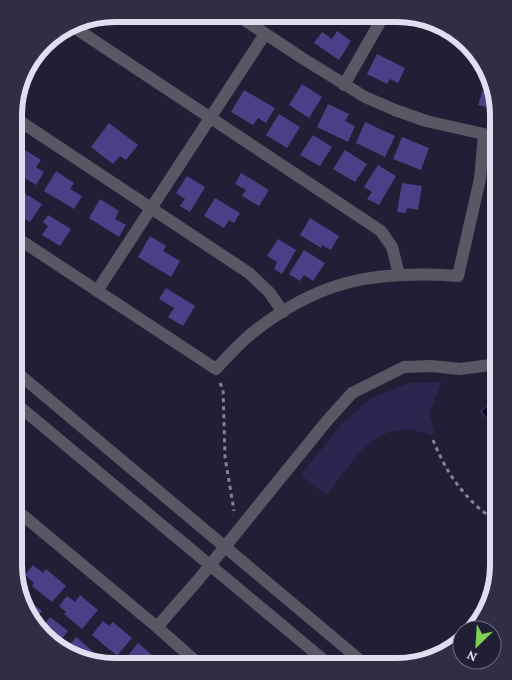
<svg xmlns="http://www.w3.org/2000/svg" width="512" height="680" viewBox="0 0 512 680" font-family="'Crimson Pro',serif">
	<style>
		.green { fill: #2b2650 }
		.water { fill: #0c002f; stroke: #4b4369 }
		.building { fill: #494088 }
		.lines { fill: none; stroke-linecap: round; stroke-linejoin: round }
		.path { stroke: #838396; stroke-width: 3; stroke-dasharray: 4 4; stroke-linecap: butt }
		.minor { stroke: #585864; stroke-width: 12 }
		.rim { fill: none; stroke: #dfdfef; stroke-width: 6 }
	</style>
	<rect width="100%" height="100%" fill="#201f35"/>
	<!-- green -->
	<path class="green" d="M 442,382 L 429,414 L 434,431 L 432,436 C 379,412 355,460 326,495 L 301,475 L 341,425 L 371,398 L 409,383 Z"/>
	<!-- water -->
	<path class="water" d="M 498,398 L 498,433 L 481,411 Z"/>
	<!-- building -->
	<path class="building" d="M 337,31 L 351,41 L 339,60 L 314,43 L 322,32 L 332,39 Z
		M 377,54 L 405,68 L 398,83 L 390,79 L 387,84 L 367,74 Z
		M 482,64 L 488,70 L 489,78 L 480,76 Z
		M 485,83 L 491,85 L 498,119 L 490,117 L 492,109 L 478,105 Z
		M 302,84 L 322,97 L 309,118 L 289,105 Z
		M 244,90 L 275,108 L 266,123 L 258,118 L 253,125 L 231,112 Z
		M 328,104 L 349,114 L 345,121 L 355,126 L 348,142 L 317,127 Z
		M 279,114 L 300,127 L 287,148 L 266,135 Z
		M 365,122 L 395,136 L 385,157 L 356,143 Z
		M 109,123 L 138,145 L 126,160 L 120,156 L 113,164 L 91,147 Z
		M 313,135 L 332,147 L 320,166 L 300,155 Z
		M 402,137 L 429,148 L 421,170 L 393,159 Z
		M 20,147 L 41,160 L 36,167 L 44,172 L 36,185 L 15,172 L 15,155 Z
		M 345,150 L 367,164 L 355,182 L 333,169 Z
		M 378,165 L 396,176 L 379,205 L 367,199 L 372,192 L 364,187 Z
		M 56,171 L 74,183 L 70,189 L 82,196 L 74,209 L 44,191 Z
		M 241,173 L 269,190 L 259,206 L 242,196 L 246,190 L 235,184 Z
		M 187,176 L 205,187 L 190,212 L 180,206 L 185,199 L 176,193 Z
		M 402,183 L 422,186 L 418,210 L 407,208 L 406,213 L 397,212 Z
		M 16,188 L 42,204 L 30,222 L 14,213 L 14,204 L 16,201 L 14,200 L 14,191 Z
		M 215,198 L 240,213 L 234,223 L 229,220 L 224,228 L 204,216 Z
		M 100,199 L 119,211 L 115,219 L 126,225 L 119,237 L 89,218 Z
		M 48,215 L 71,229 L 60,246 L 42,235 L 48,226 L 43,222 Z
		M 310,218 L 339,236 L 331,250 L 322,245 L 321,248 L 300,235 Z
		M 150,236 L 166,246 L 163,251 L 180,261 L 171,277 L 138,257 Z
		M 278,239 L 296,250 L 282,274 L 274,269 L 277,262 L 267,256 Z
		M 304,250 L 325,263 L 313,281 L 304,275 L 300,281 L 289,274 Z
		M 166,288 L 195,306 L 183,326 L 168,317 L 174,308 L 159,299 Z
		M 33,565 L 43,573 L 46,569 L 66,586 L 52,602 L 32,586 L 34,583 L 25,575 Z
		M 80,595 L 98,610 L 82,629 L 64,614 L 66,612 L 59,606 L 67,596 L 75,602 Z
		M 25,597 L 42,611 L 34,621 L 24,610 L 22,600 Z
		M 50,617 L 68,631 L 56,646 L 41,628 Z
		M 103,621 L 109,626 L 113,622 L 132,638 L 117,656 L 92,635 Z
		M 76,637 L 94,652 L 88,660 L 65,651 Z
		M 138,643 L 158,660 L 153,666 L 127,665 L 123,662 Z"/>
	<g class="lines">
		<!-- path -->
		<path class="path" d="M 220,383 L 223,389 L 225,457 L 234,511
			M 433,440 C 445,469 457,488 480,509 C 486,514 492,518 498,524"/>
		<!-- minor -->
		<path class="minor" d="M 72,26 L 381,231 L 392,247 L 399,274
			M 344,85 L 384,15
			M 15,118 L 249,273 L 269,292 L 283,312
			M 14,236 L 216,369 C 227,357 239,344 251,334 C 318,280 374,270 458,276 L 480,179 L 484,134 L 426,121 L 395,110 L 365,97 L 302,58 L 240,17
			M 97,291 L 265,34
			M 14,370 L 367,666
			M 14,402 L 331,666
			M 14,508 L 157,627 L 201,666
			M 157,627 L 198,580 L 326,422 L 352,393 L 404,367 L 431,366 L 460,369 L 490,365 L 498,359"/>
	</g>
	<!-- crop -->
	<path d="M0 0H512V680H0ZM115 22H397A93 93 0 0 1 490 115V565A93 93 0 0 1 397 658H115A93 93 0 0 1 22 565V115A93 93 0 0 1 115 22Z" fill="#2f2e44" fill-rule="evenodd"/>
	<path class="rim" d="M115 22H397A93 93 0 0 1 490 115V565A93 93 0 0 1 397 658H115A93 93 0 0 1 22 565V115A93 93 0 0 1 115 22Z"/>
	<!-- north arrow -->
	<g transform="translate(477 645) rotate(205)"><circle r="24" fill="#201f35" stroke="#6c6c7f"/>
	<path d="M0-4L9 19L0 12L-9 19Z" fill="#7fd052"/>
	<text y="-8" font-size="14" font-weight="bold" text-anchor="middle" fill="#dfdfef">N</text>
	</g>
</svg>
